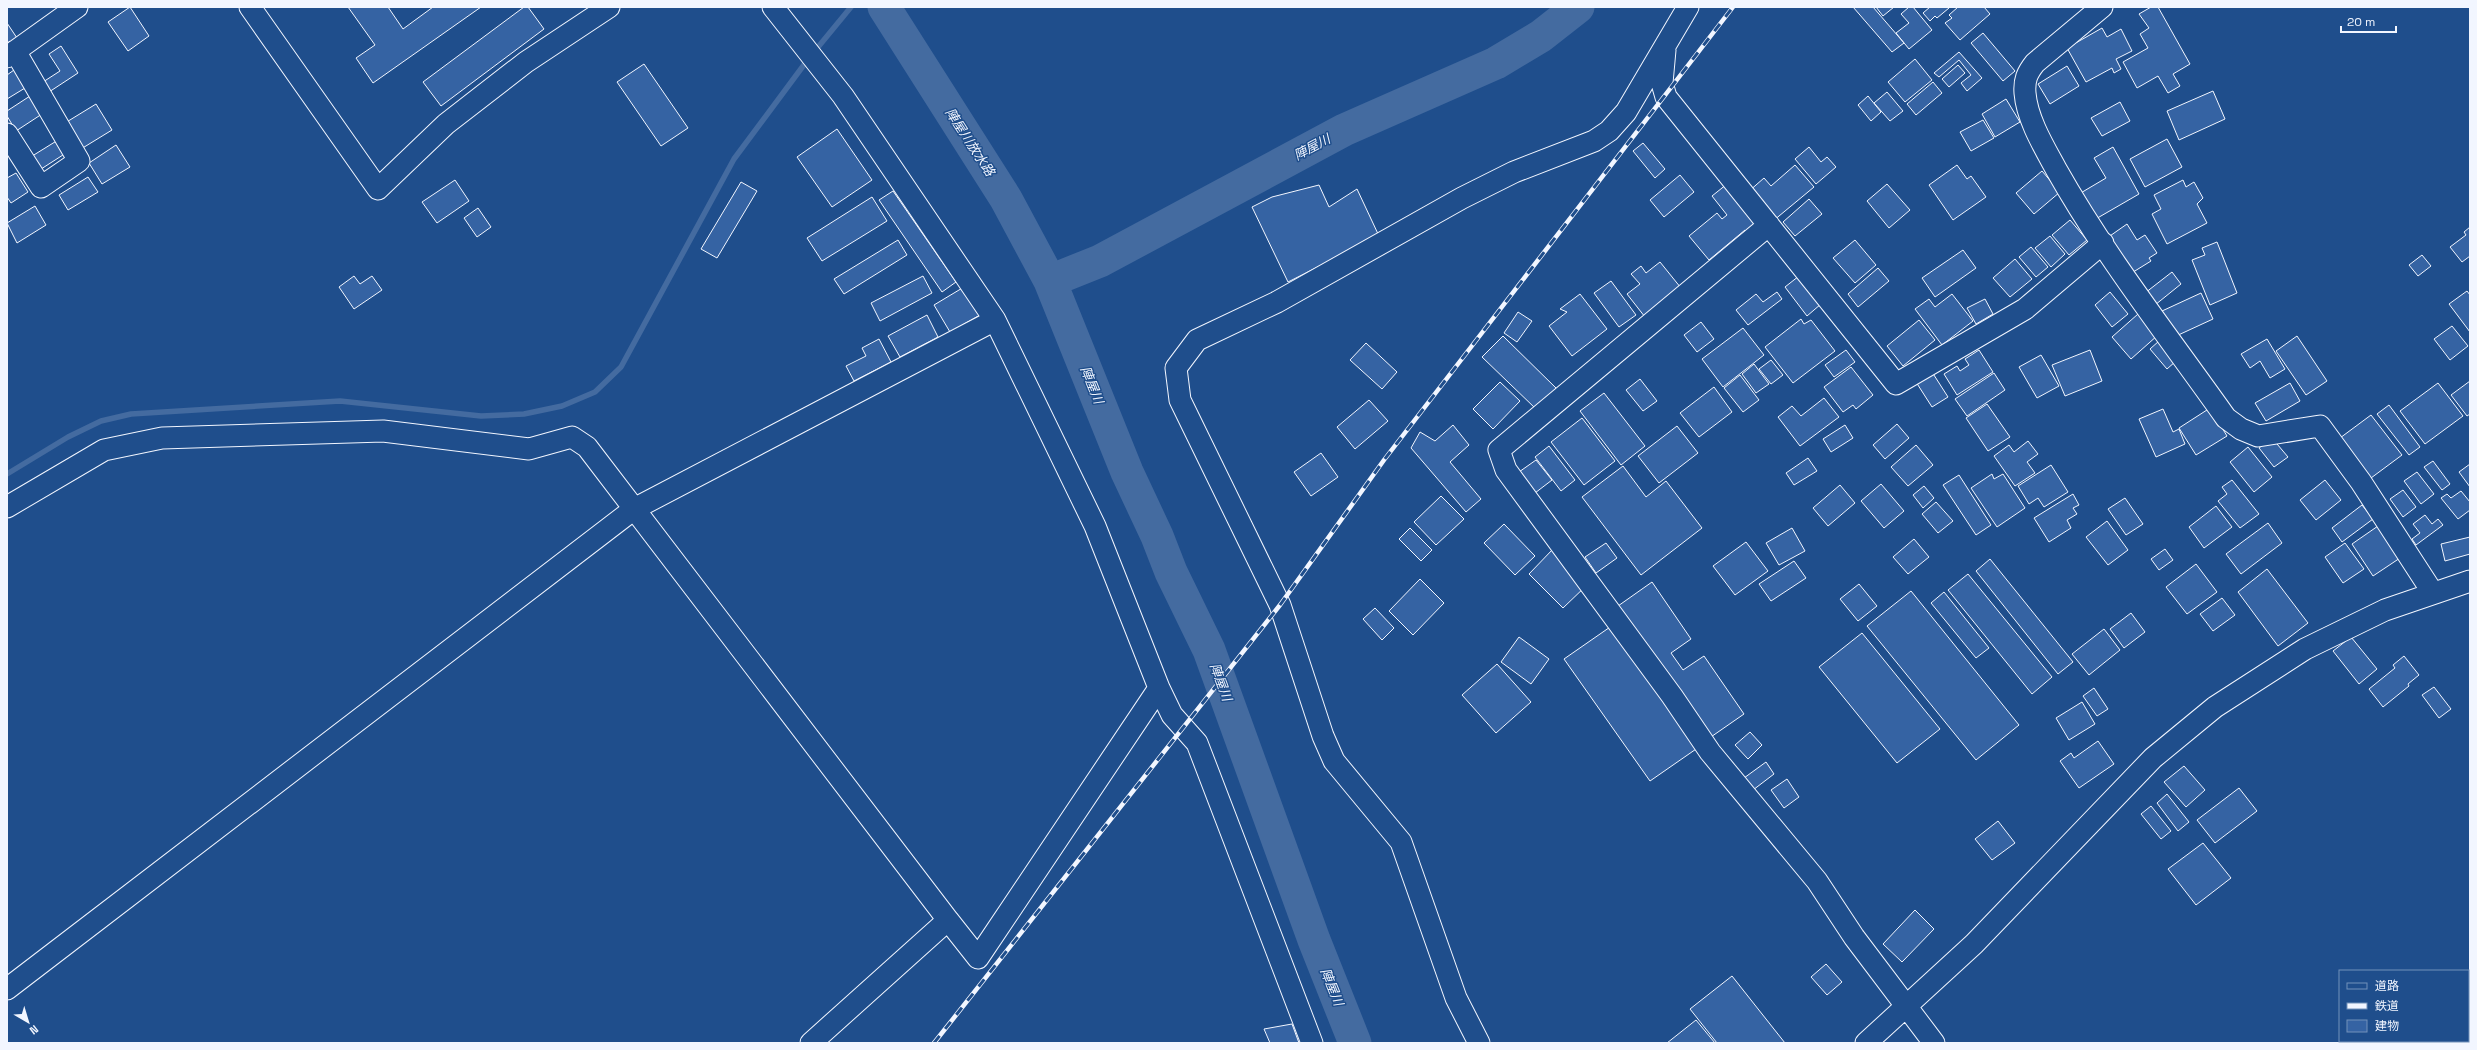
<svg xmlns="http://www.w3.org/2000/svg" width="2477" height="1050" viewBox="0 0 2477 1050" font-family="'Space Grotesk','Noto Sans JP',sans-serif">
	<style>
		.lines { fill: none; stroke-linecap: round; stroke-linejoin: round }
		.stream { stroke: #446ba0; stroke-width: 5.5 }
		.river { stroke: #446ba0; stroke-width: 33 }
		.building { fill: #3563a3; stroke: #f2f6ff }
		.minor-casing { stroke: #f2f6ff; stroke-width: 23 }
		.minor { stroke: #1f4e8c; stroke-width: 21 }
		.rail-casing { stroke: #f2f6ff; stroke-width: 4.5 }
		.rail { stroke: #1f4e8c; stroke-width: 3; stroke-dasharray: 9; stroke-linecap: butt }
		.labels { text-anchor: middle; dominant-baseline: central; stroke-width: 3; stroke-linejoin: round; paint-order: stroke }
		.water-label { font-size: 13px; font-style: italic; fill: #f2f6ff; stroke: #1f4e8c }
	</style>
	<rect width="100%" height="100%" fill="#1f4e8c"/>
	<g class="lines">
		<!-- stream -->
		<path class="stream" d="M 814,52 L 851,7
			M 7,474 L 68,437 L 101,421 L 131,414 L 340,401 L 481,416 L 524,414 L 562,406 L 595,392 L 621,367 L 734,159 L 809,58"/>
		<!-- river -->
		<path class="river" d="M 884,7 L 1006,199 L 1050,281 L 1127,472 L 1157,536 L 1171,572 L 1209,650 L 1314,940 L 1355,1043
			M 1050,281 L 1100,261 L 1344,130 L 1496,63 L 1541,36 L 1578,7"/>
	</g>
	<!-- building -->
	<path class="building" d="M 130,7 L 149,36 L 128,51 L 108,22 Z
		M 348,7 L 388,7 L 403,29 L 433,7 L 481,7 L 373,83 L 356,58 L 375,45 Z
		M 524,7 L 528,7 L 544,29 L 441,106 L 423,82 Z
		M 1853,7 L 1873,7 L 1904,43 L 1892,52 Z
		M 1876,7 L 1894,7 L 1883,16 Z
		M 1909,7 L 1913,7 L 1932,30 L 1909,49 L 1896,33 L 1909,23 L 1901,14 Z
		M 1930,7 L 1949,7 L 1949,8 L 1937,18 L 1935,16 L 1930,21 L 1923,13 Z
		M 1958,7 L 1984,7 L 1990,14 L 1960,40 L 1945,23 L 1952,18 L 1949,15 Z
		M 2151,7 L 2158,7 L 2190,64 L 2173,74 L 2180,86 L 2168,93 L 2158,76 L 2137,88 L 2123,62 L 2148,48 L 2140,34 L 2149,28 L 2139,14 Z
		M 7,23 L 17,38 L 7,45 Z
		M 2102,28 L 2107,37 L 2121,29 L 2132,51 L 2116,59 L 2121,69 L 2114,73 L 2112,68 L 2086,82 L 2067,48 Z
		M 1983,33 L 2015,71 L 2003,81 L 1971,43 Z
		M 61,46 L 78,73 L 49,92 L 43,82 L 60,71 L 49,54 Z
		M 1959,52 L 1982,78 L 1967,91 L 1961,83 L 1971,75 L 1959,60 L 1939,77 L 1934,73 Z
		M 1915,59 L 1932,80 L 1905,102 L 1888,82 Z
		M 644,64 L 688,128 L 661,146 L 617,82 Z
		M 1958,65 L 1965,73 L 1949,87 L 1942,79 Z
		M 2067,66 L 2079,86 L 2050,104 L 2038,84 Z
		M 14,70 L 25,88 L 7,99 L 7,75 Z
		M 1933,82 L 1942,93 L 1916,115 L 1907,104 Z
		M 2213,91 L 2225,119 L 2179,140 L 2167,111 Z
		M 1887,92 L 1903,111 L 1890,121 L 1874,103 Z
		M 30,96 L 42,114 L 16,131 L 7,116 L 7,111 Z
		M 1868,96 L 1881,112 L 1871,121 L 1858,105 Z
		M 2006,99 L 2020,122 L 1995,137 L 1982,114 Z
		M 2120,102 L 2130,121 L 2102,136 L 2091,118 Z
		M 96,104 L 112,130 L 81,149 L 65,123 Z
		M 1983,120 L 1994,138 L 1971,151 L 1960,132 Z
		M 837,129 L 872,180 L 832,207 L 797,157 Z
		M 2167,139 L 2182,167 L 2145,187 L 2130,159 Z
		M 58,140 L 66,153 L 38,171 L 29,158 Z
		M 1643,143 L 1665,169 L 1655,178 L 1633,151 Z
		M 116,145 L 130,167 L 102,184 L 89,163 Z
		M 1809,147 L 1821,162 L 1827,157 L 1836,167 L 1816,184 L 1795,159 Z
		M 2113,147 L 2139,194 L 2094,220 L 2079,194 L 2106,178 L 2094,158 Z
		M 1795,165 L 1814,187 L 1773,221 L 1748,192 L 1764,178 L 1771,186 Z
		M 1957,165 L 1967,179 L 1971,176 L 1986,197 L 1953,220 L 1929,185 Z
		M 2042,171 L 2060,192 L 2034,214 L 2016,193 Z
		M 16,173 L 28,192 L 11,203 L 7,197 L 7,178 Z
		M 1680,175 L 1694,192 L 1664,217 L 1650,200 Z
		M 88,177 L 98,192 L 68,210 L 59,195 Z
		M 455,180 L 469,201 L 437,223 L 422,202 Z
		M 2183,180 L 2186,187 L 2194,182 L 2203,198 L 2197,204 L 2207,223 L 2167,244 L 2152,214 L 2161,209 L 2154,195 Z
		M 741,182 L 757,191 L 717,258 L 701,249 Z
		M 1727,184 L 1761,225 L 1749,235 L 1745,230 L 1709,260 L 1689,236 L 1717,213 L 1722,219 L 1727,215 L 1712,196 Z
		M 1887,184 L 1910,210 L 1889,228 L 1867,201 Z
		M 1319,185 L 1329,207 L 1357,189 L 1379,236 L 1288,282 L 1252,207 L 1272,197 Z
		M 893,191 L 956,282 L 942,292 L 879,200 Z
		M 872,197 L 887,221 L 822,261 L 807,238 Z
		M 1809,199 L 1822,214 L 1795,236 L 1783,222 Z
		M 35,206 L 46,225 L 17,243 L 7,223 Z
		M 478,208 L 491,227 L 477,237 L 464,218 Z
		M 2070,220 L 2087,240 L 2069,255 L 2052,235 Z
		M 2127,224 L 2137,240 L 2145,235 L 2157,253 L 2149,258 L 2151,261 L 2130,274 L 2107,238 Z
		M 2470,227 L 2470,256 L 2462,262 L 2450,247 L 2466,235 L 2464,232 Z
		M 2050,236 L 2065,254 L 2051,267 L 2035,248 Z
		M 898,240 L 907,255 L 844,294 L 834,279 Z
		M 1855,240 L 1876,265 L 1855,283 L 1833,258 Z
		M 2217,242 L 2237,293 L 2210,305 L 2192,260 L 2205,255 L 2202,248 Z
		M 2031,247 L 2048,267 L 2036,277 L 2019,257 Z
		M 1963,250 L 1976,268 L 1935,297 L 1922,278 Z
		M 2422,255 L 2431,266 L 2418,276 L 2409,265 Z
		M 2015,259 L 2032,279 L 2010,297 L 1993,278 Z
		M 1660,262 L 1681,288 L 1645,317 L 1627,294 L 1640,284 L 1631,274 L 1641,266 L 1646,273 Z
		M 1878,268 L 1889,281 L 1858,307 L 1848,294 Z
		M 2172,272 L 2181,284 L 2155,305 L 2145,293 Z
		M 354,276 L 360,284 L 372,276 L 382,290 L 354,309 L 339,287 Z
		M 923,276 L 932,293 L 880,321 L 871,303 Z
		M 1799,276 L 1821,304 L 1807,316 L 1785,287 Z
		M 1611,281 L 1636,315 L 1619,327 L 1594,293 Z
		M 964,287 L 980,315 L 950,332 L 934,305 Z
		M 2467,291 L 2470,295 L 2470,332 L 2449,304 Z
		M 1777,292 L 1782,299 L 1748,325 L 1736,310 L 1756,294 L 1763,302 Z
		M 2110,292 L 2128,314 L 2112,327 L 2095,305 Z
		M 2201,293 L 2213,319 L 2174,337 L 2162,311 Z
		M 1580,294 L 1607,329 L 1572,356 L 1549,326 L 1567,312 L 1560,309 Z
		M 1952,294 L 1973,321 L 1942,345 L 1915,309 L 1929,299 L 1935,307 Z
		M 1985,299 L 1993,314 L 1976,324 L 1967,308 Z
		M 1518,312 L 1532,321 L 1517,342 L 1504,333 Z
		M 2138,314 L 2158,335 L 2131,359 L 2112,337 Z
		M 927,315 L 938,337 L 900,357 L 888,336 Z
		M 1801,319 L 1804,324 L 1811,320 L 1835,351 L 1793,383 L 1765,347 Z
		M 1919,320 L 1935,340 L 1903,366 L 1887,346 Z
		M 1701,322 L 1714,339 L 1697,352 L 1684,335 Z
		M 2452,326 L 2468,346 L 2450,360 L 2434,339 Z
		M 1743,328 L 1764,355 L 1723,387 L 1702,359 Z
		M 1503,336 L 1556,388 L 1536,409 L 1482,357 Z
		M 2297,336 L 2327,381 L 2306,395 L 2276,351 Z
		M 879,339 L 891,362 L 854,381 L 846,366 L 866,356 L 862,348 Z
		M 2267,339 L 2285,369 L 2270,378 L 2260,361 L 2250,368 L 2241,354 Z
		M 2159,341 L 2176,361 L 2167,369 L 2150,349 Z
		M 1366,343 L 1397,372 L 1382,389 L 1350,360 Z
		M 1846,350 L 1855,362 L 1834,377 L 1825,365 Z
		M 1979,350 L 1993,372 L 1957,395 L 1944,374 L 1957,366 L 1960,371 L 1969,365 L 1965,359 Z
		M 2090,350 L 2102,381 L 2065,396 L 2052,365 Z
		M 2041,355 L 2059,386 L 2037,398 L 2019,367 Z
		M 1771,360 L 1783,375 L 1771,384 L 1759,369 Z
		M 1754,364 L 1769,384 L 1756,393 L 1742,374 Z
		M 1851,367 L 1873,395 L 1856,409 L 1853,405 L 1843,412 L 1824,387 Z
		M 1932,372 L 1948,397 L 1932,407 L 1916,382 Z
		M 1994,373 L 2005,390 L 1967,416 L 1955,399 Z
		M 1740,375 L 1759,400 L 1743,412 L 1724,388 Z
		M 1640,379 L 1657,401 L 1643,411 L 1626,390 Z
		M 2470,381 L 2470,414 L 2467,416 L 2451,395 Z
		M 1500,382 L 1520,401 L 1493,429 L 1473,409 Z
		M 2290,383 L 2300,401 L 2266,421 L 2255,403 Z
		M 2438,383 L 2463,416 L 2425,444 L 2400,411 Z
		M 1714,387 L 1732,412 L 1699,437 L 1680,413 Z
		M 1604,393 L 1645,446 L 1621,465 L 1580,411 Z
		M 1824,398 L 1839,417 L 1800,446 L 1778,417 L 1792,406 L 1801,416 Z
		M 1369,400 L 1388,421 L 1355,449 L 1337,427 Z
		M 1987,404 L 2010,437 L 1988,451 L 1966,418 Z
		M 2389,405 L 2420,447 L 2409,455 L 2377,414 Z
		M 2210,408 L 2227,436 L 2196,455 L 2179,428 Z
		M 2163,409 L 2173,432 L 2179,429 L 2185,444 L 2156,457 L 2139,419 Z
		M 2371,415 L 2402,455 L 2371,478 L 2340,438 Z
		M 1582,418 L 1615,461 L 1584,485 L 1551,442 Z
		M 1897,424 L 1909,438 L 1885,459 L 1873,445 Z
		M 1453,425 L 1469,445 L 1450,462 L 1481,499 L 1466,512 L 1411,448 L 1420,432 L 1435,441 Z
		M 1845,425 L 1853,438 L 1831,452 L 1823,439 Z
		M 1677,426 L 1698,453 L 1659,483 L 1638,456 Z
		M 2272,438 L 2288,457 L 2274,467 L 2259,448 Z
		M 2028,441 L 2038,454 L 2027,462 L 2035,473 L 2015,486 L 1994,456 L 2009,445 L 2014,452 Z
		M 1916,445 L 1933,465 L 1908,486 L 1891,467 Z
		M 1549,446 L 1575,480 L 1561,491 L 1535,457 Z
		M 2248,447 L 2272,477 L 2254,492 L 2230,462 Z
		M 1321,453 L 1338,477 L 1311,496 L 1294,472 Z
		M 1808,458 L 1817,471 L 1794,485 L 1786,473 Z
		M 1536,460 L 1552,480 L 1535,493 L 1519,472 Z
		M 2433,461 L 2450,484 L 2442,490 L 2424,467 Z
		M 2470,464 L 2470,487 L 2459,472 Z
		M 2051,465 L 2068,492 L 2044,507 L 2038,498 L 2029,504 L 2018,486 Z
		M 1623,466 L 1646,497 L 1666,481 L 1702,528 L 1641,575 L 1582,497 Z
		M 2417,472 L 2434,494 L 2421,504 L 2404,481 Z
		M 1992,474 L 1994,479 L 2003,474 L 2025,508 L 1997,527 L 1971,488 Z
		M 1959,475 L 1991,525 L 1976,535 L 1943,485 Z
		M 2232,480 L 2259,514 L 2240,528 L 2218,501 L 2227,494 L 2222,487 Z
		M 2325,480 L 2341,500 L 2316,520 L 2300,500 Z
		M 1881,484 L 1904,511 L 1884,528 L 1861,501 Z
		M 1840,485 L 1855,503 L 1828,526 L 1813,508 Z
		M 1924,486 L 1934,498 L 1923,508 L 1913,495 Z
		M 2403,490 L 2416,507 L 2403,517 L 2390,499 Z
		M 2461,491 L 2470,502 L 2470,510 L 2458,519 L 2441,498 L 2447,494 L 2451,498 Z
		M 2073,494 L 2079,505 L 2073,508 L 2077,514 L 2067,520 L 2071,528 L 2049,542 L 2034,518 Z
		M 1441,496 L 1464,519 L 1436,545 L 1414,522 Z
		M 2125,498 L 2143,524 L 2126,535 L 2108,509 Z
		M 1936,502 L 1953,521 L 1938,533 L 1922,514 Z
		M 2362,505 L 2373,519 L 2342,542 L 2332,528 Z
		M 2216,506 L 2232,527 L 2204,548 L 2189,527 Z
		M 2425,515 L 2432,524 L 2438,519 L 2443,525 L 2416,545 L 2412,539 L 2420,533 L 2413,524 Z
		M 2107,521 L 2128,550 L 2108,565 L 2086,537 Z
		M 2268,523 L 2282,543 L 2241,574 L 2226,554 Z
		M 1504,524 L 1535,556 L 1515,575 L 1484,543 Z
		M 2378,526 L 2400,558 L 2373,576 L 2352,544 Z
		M 1410,528 L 1432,550 L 1421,561 L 1399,539 Z
		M 1792,528 L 1805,551 L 1779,565 L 1766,543 Z
		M 2470,537 L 2470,554 L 2445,561 L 2441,544 Z
		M 1914,539 L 1929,557 L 1908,574 L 1893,557 Z
		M 1746,542 L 1768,571 L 1735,595 L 1713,566 Z
		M 1606,543 L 1617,558 L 1596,573 L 1585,557 Z
		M 2345,543 L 2364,569 L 2343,583 L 2325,557 Z
		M 1553,549 L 1588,584 L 1563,608 L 1529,574 Z
		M 2165,549 L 2173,560 L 2159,570 L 2151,559 Z
		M 1990,559 L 2073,662 L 2058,674 L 1976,571 Z
		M 1794,561 L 1806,578 L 1771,601 L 1759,584 Z
		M 2196,564 L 2217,592 L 2187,614 L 2166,587 Z
		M 2267,569 L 2308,623 L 2278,646 L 2238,592 Z
		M 1968,574 L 2052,677 L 2032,694 L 1948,590 Z
		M 1420,579 L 1444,603 L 1413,635 L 1389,611 Z
		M 1652,582 L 1691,639 L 1671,653 L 1683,670 L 1704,656 L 1744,714 L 1708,739 L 1618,606 Z
		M 1859,584 L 1877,606 L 1858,621 L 1840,599 Z
		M 1911,591 L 2019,725 L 1976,760 L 1867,626 Z
		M 1944,592 L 1989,648 L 1976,658 L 1931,603 Z
		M 2222,598 L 2235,615 L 2213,631 L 2200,614 Z
		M 1375,608 L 1394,628 L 1382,640 L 1363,619 Z
		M 2131,613 L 2145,632 L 2124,648 L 2110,629 Z
		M 1613,625 L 1699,747 L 1650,781 L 1564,659 Z
		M 2104,629 L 2120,650 L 2089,675 L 2072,654 Z
		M 1862,633 L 1940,729 L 1897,763 L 1819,667 Z
		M 1519,637 L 1549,659 L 1531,684 L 1501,662 Z
		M 2351,637 L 2377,669 L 2359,684 L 2333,651 Z
		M 2404,656 L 2419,675 L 2408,684 L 2409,686 L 2383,707 L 2369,689 L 2395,668 L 2393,665 Z
		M 1497,664 L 1531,702 L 1496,733 L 1462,695 Z
		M 2434,687 L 2451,709 L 2439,718 L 2422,695 Z
		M 2094,688 L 2108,709 L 2097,716 L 2083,696 Z
		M 2082,702 L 2095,724 L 2069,740 L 2056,718 Z
		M 1750,732 L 1762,745 L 1748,759 L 1735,745 Z
		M 2098,741 L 2114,764 L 2079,788 L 2060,761 L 2071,753 L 2074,758 Z
		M 1766,762 L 1774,774 L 1753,790 L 1744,778 Z
		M 2184,766 L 2205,790 L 2186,807 L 2164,782 Z
		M 1787,779 L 1799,797 L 1784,808 L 1771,790 Z
		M 2239,788 L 2257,811 L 2215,843 L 2197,820 Z
		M 2167,794 L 2189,822 L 2178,831 L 2157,803 Z
		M 2151,806 L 2171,831 L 2161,839 L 2141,814 Z
		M 1998,821 L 2015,843 L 1992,860 L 1975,839 Z
		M 2203,843 L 2231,878 L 2196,905 L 2168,869 Z
		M 1915,910 L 1934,929 L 1902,962 L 1883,944 Z
		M 1826,964 L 1842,982 L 1827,995 L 1811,977 Z
		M 1732,976 L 1785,1043 L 1717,1043 L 1690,1009 Z
		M 1696,1020 L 1715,1043 L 1667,1043 Z
		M 1292,1024 L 1299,1043 L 1270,1043 L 1264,1029 Z"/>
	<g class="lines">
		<defs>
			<path id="minor" d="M 250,7 L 378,189 L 446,124 L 526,62 L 609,7
				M 773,7 L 843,96 L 995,320 L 1095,526 L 1159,688 L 978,958 L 948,920
				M 2102,7 L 2035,63 C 2027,73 2024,80 2025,93 C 2027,119 2044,147 2056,169 C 2105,256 2168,336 2226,418 L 2241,429 L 2258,436 L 2320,426 L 2361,482 L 2433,593
				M 1665,50 L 1662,83 L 1666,97 L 1896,384 L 2025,309 L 2103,243
				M 7,57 L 77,7
				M 7,134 L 41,187 L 79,161 L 15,51
				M 1769,225 L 1499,450 L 1506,470 L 1672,696 L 1710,752 L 1817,881 L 1854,937 L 1934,1043
				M 7,507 L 104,450 L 162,438 L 383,431 L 529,449 L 572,437 L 587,447 L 948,920 L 811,1043
				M 1159,688 L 1172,715 L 1197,743 L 1312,1043
				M 7,989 L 634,509 L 995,320
				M 1479,1043 L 1456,998 L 1401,842 L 1334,761 L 1323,736 L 1280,605 L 1180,400 L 1176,368 L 1197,340 L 1277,302 L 1462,198 L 1514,172 L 1594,141 L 1609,131 L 1626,112 L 1688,7
				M 1866,1043 L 1974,944 L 2153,758 L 2215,707 L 2305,649 L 2385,610 L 2470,581"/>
		</defs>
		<!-- minor casing -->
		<use href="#minor" class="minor-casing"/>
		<!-- minor -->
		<use href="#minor" class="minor"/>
		<defs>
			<path id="rail" d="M 934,1043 L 1280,605 L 1384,460 L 1733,7"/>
		</defs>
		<!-- rail casing -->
		<use href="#rail" class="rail-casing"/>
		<!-- rail -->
		<use href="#rail" class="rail"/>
	</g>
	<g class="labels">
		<!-- water labels -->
		<g class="water-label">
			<text transform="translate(970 142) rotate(57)">陣屋川放水路</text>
			<text transform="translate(1312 147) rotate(-28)">陣屋川</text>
			<text transform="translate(1092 385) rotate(68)">陣屋川</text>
			<text transform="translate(1221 682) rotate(70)">陣屋川</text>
			<text transform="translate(1332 987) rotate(68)">陣屋川</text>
		</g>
	</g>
	<!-- border -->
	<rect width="2477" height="1050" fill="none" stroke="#f2f6ff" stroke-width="16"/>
	<!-- legend -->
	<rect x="2339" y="970" width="130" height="72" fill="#1f4e8c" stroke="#7391ba"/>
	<rect x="2347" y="983" width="20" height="6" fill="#1f4e8c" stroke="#7391ba"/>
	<text x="2375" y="990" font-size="12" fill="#f2f6ff">道路</text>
	<rect x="2347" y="1003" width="20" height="6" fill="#f2f6ff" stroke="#7391ba"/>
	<text x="2375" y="1010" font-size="12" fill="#f2f6ff">鉄道</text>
	<rect x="2347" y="1020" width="20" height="12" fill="#3563a3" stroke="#7391ba"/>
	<text x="2375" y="1030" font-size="12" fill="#f2f6ff">建物</text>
	<!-- north arrow -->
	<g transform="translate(28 1022) rotate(142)" stroke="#1f4e8c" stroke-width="3" paint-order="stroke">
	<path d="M0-3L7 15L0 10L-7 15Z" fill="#f2f6ff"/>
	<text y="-6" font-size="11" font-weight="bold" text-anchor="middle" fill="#f2f6ff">N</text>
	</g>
	<!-- scale -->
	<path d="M2341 26v6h55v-6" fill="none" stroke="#f2f6ff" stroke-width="2"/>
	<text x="2347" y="26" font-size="12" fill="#f2f6ff" stroke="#1f4e8c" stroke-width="3" paint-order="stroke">20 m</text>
</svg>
